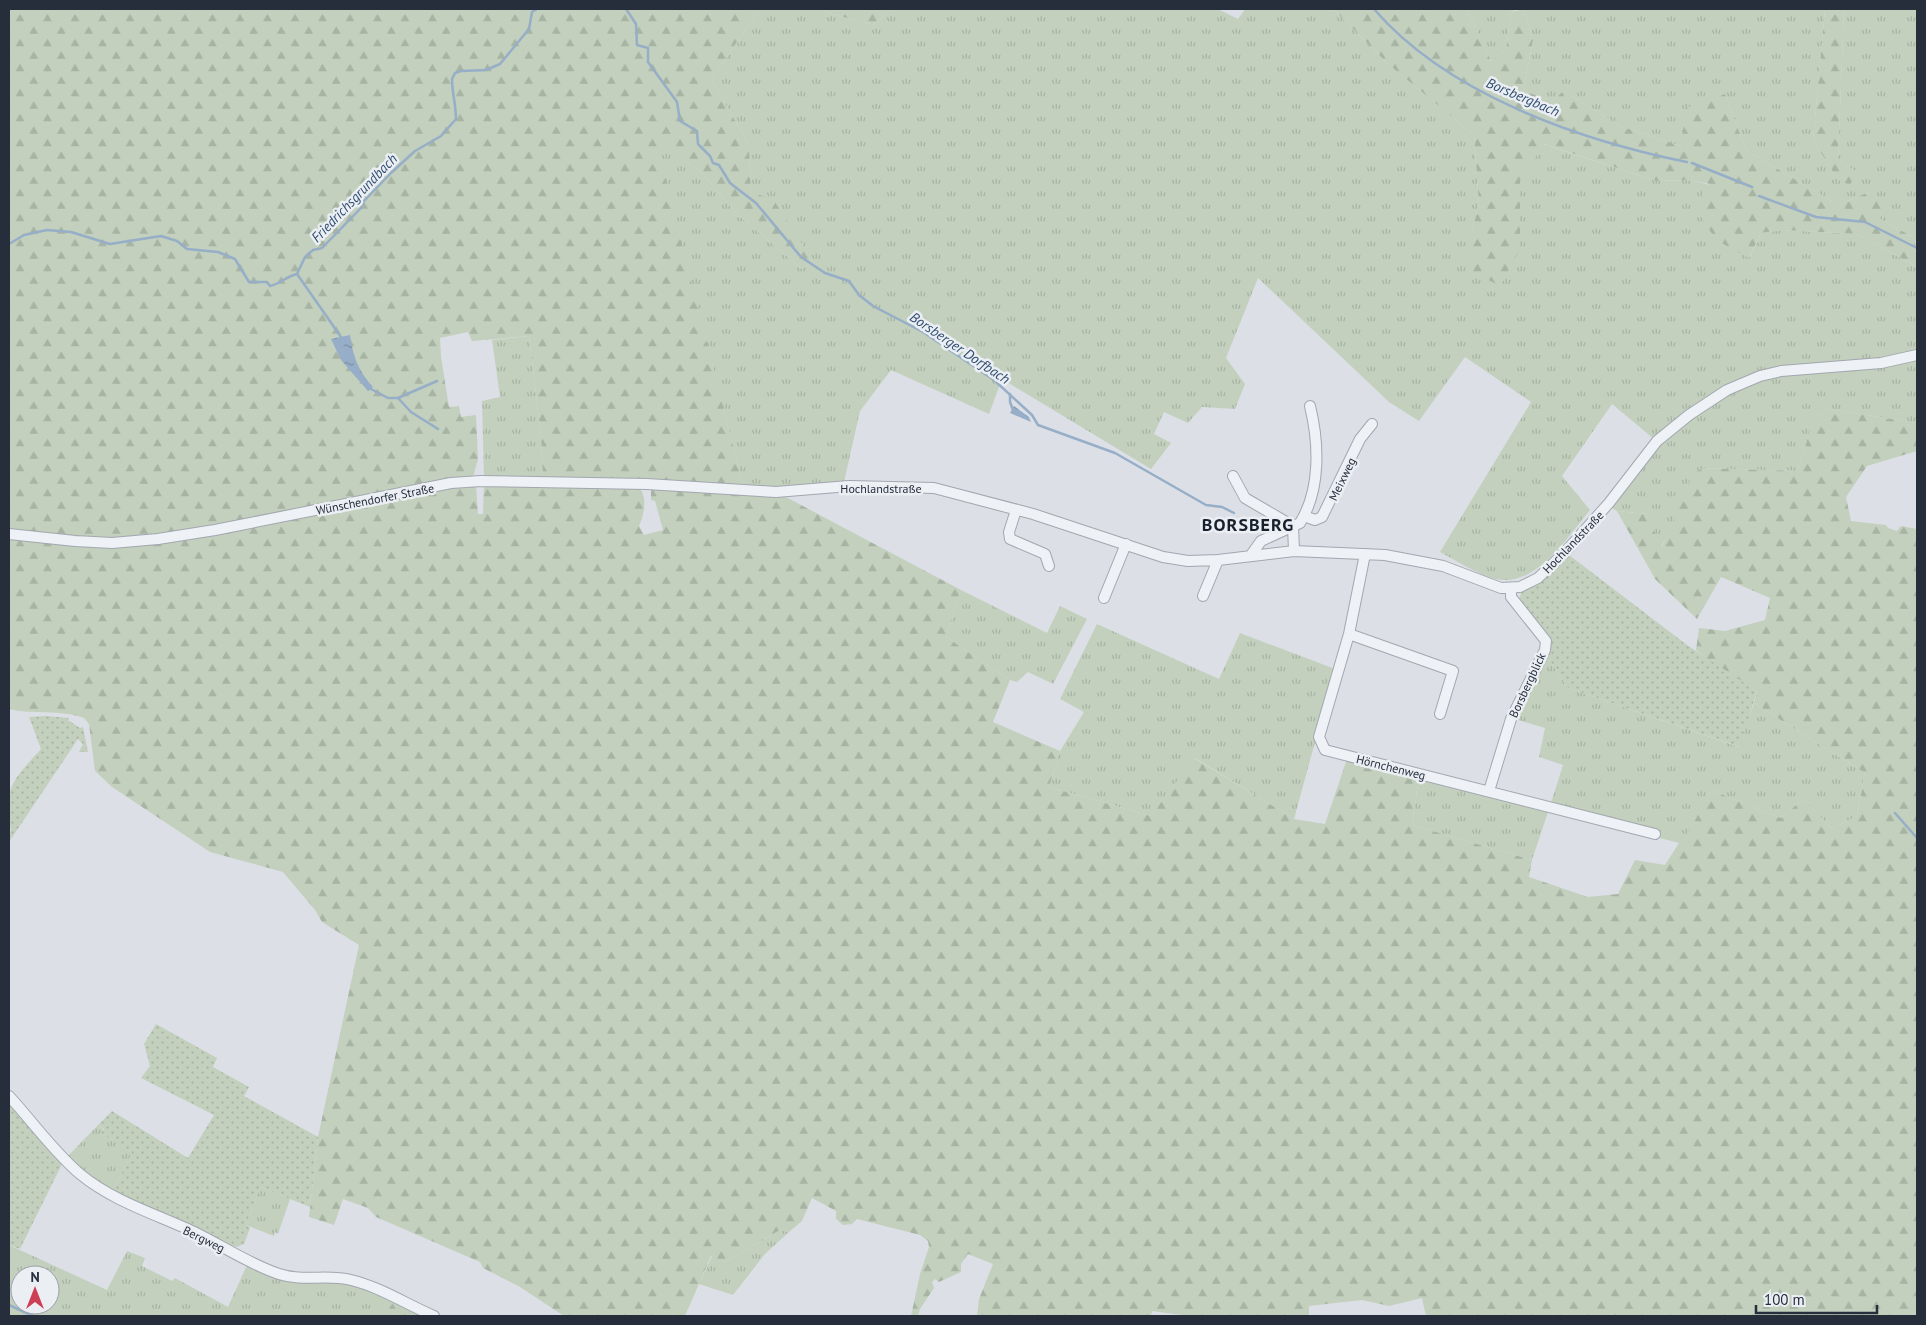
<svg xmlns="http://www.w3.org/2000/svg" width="1926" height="1325" viewBox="0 0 1926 1325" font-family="'PT Sans',sans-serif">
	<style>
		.grass { fill: url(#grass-tufts); fill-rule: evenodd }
		.forest { fill: url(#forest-firs) }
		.park { fill: url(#park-dots) }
		.water { fill: url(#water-ripples) }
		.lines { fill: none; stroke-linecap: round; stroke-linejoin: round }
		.stream { stroke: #96aec7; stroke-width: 2.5 }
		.minor-casing { stroke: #a2a7b0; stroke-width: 12 }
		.minor { stroke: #eef1f5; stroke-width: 10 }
		.labels { text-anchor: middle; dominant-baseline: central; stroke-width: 5; stroke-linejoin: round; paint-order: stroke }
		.street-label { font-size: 12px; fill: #262e3c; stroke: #ebeff4 }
		.water-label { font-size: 14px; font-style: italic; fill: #304d70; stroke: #ebeff4 }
		.district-label { font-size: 18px; font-weight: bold; letter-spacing: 1px; fill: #181f2d; stroke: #ebeff4 }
	</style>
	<defs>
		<pattern id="grass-tufts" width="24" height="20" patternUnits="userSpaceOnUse" patternTransform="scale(1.25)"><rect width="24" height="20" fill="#c2d0bd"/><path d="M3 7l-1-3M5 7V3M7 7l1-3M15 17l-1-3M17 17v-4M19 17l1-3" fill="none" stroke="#a7b3a3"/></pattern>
		<pattern id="forest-firs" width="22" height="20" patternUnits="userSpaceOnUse" patternTransform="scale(1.25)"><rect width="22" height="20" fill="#c2d0bd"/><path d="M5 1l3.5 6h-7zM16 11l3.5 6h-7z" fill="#a7b3a3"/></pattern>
		<pattern id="park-dots" width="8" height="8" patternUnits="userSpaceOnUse" patternTransform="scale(1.25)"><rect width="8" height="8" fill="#c2d0bd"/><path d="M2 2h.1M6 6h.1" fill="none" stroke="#a7b3a3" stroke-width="1.8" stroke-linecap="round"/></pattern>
		<pattern id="water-ripples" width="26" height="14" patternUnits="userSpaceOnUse" patternTransform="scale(1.25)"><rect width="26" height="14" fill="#96aec7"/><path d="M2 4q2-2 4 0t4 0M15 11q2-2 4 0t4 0" fill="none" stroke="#7a8ea3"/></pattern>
	</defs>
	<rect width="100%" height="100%" fill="#dce0e6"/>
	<!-- grass -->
	<path class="grass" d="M 760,9 L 823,9 L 832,14 L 874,25 L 892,9 L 1218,9 L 1238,19 L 1245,9 L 1333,9 L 1388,64 L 1474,135 L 1479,205 L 1471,234 L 1520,249 L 1520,181 L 1543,144 L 1656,181 L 1688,180 L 1711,185 L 1750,257 L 1761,233 L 1782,230 L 1857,234 L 1917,267 L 1917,351 L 1870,360 L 1758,372 L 1729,384 L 1705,398 L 1654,439 L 1612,404 L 1562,476 L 1590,510 C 1569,535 1540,582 1503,580 C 1484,579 1457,561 1440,552 L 1531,402 L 1465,357 L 1419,421 L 1389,402 L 1258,278 L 1226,358 L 1245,384 L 1235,409 L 1202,407 L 1188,423 L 1164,412 L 1154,434 L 1171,443 L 1151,469 L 1002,379 L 989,414 L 891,370 L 860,411 L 844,482 L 797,489 L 744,489 L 655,141 L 700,171 L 736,213 L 802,269 L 813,261 L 751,192 L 749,145 L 711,79 Z
		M 1467,9 L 1518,9 L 1511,12 L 1506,50 L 1491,61 Z
		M 1524,9 L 1825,9 L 1813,140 L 1838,180 L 1856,172 L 1838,159 L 1844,9 L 1917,9 L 1917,248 L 1915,238 L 1880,219 L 1869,192 L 1838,205 L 1746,150 L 1725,94 L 1681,146 L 1620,126 L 1563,91 L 1553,101 L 1523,91 L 1533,40 Z
		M 529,336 L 541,435 L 543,479 L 484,477 L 482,401 L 500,397 L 492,340 Z
		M 1917,359 L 1917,423 L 1828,409 L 1813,420 L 1798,471 L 1704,468 L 1661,547 L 1646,514 L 1617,511 L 1612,508 C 1628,487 1643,464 1661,445 C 1687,417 1726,390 1763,380 C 1812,366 1866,365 1917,359 Z
		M 961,590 L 1047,633 L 1060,606 L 1087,619 L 1053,684 L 1028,672 L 1017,682 L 1010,680 L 946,637 Z
		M 1097,624 L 1219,679 L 1240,633 L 1335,669 L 1294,819 L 1195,758 L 1151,816 L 1049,787 L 1060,751 L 1084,712 L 1060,699 Z
		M 1546,655 L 1568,688 L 1739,747 L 1754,703 L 1865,773 L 1857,816 L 1832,829 L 1803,799 L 1781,818 L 1711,790 L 1683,844 L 1549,809 L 1532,860 L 1412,825 L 1419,777 L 1551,803 L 1563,765 L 1539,757 L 1545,728 L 1515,719 Z
		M 98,1125 L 104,1130 L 102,1133 L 132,1153 L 112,1192 L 81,1171 L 68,1156 Z
		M 260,1187 L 290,1199 L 278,1234 L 275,1232 L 274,1236 L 246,1225 Z
		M 780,1230 L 789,1232 L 765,1254 L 733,1295 L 699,1284 L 712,1256 L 725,1262 Z
		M 9,1245 L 107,1290 L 127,1251 L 145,1258 L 142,1266 L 172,1281 L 175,1278 L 228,1307 L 247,1265 L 321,1282 L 357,1284 L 395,1300 L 389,1308 L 399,1316 L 9,1316 ZM 20,1275 L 50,1275 L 50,1305 L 20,1305 Z"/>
	<!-- forest -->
	<path class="forest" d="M 9,9 L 760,9 L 711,79 L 749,145 L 751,192 L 773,199 L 813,261 L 802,269 L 736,213 L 700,171 L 656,142 L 744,489 L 543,479 L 541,435 L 529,336 L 472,341 L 468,332 L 440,338 L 441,357 L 449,407 L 459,406 L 461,417 L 476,415 L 478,459 L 473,477 L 188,531 L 104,539 L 9,530 Z
		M 823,9 L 892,9 L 874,25 L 832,14 Z
		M 1333,9 L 1467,9 L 1491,61 L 1506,50 L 1511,12 L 1524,9 L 1533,40 L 1523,91 L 1553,101 L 1563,91 L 1620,126 L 1681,146 L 1686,108 L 1725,94 L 1746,150 L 1838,205 L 1869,192 L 1884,199 L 1880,219 L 1915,238 L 1917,267 L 1857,234 L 1782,230 L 1761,233 L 1749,258 L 1716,240 L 1694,206 L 1710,184 L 1688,180 L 1656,181 L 1544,144 L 1520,181 L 1520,249 L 1500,286 L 1473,272 L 1471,234 L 1479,205 L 1474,135 L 1388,64 Z
		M 1825,9 L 1844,9 L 1838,159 L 1856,172 L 1850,185 L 1838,180 L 1813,140 Z
		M 1828,409 L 1917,423 L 1917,451 L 1867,466 L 1846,497 L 1851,521 L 1886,525 L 1888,528 L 1897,531 L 1901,526 L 1917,529 L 1917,1316 L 1426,1316 L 1422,1298 L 1389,1306 L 1362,1300 L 1309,1306 L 1309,1316 L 1189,1316 L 1152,1311 L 1151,1316 L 977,1316 L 979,1299 L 993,1264 L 968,1254 L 961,1264 L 961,1272 L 939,1282 L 935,1279 L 932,1282 L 934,1288 L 920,1309 L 918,1316 L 911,1316 L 920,1274 L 929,1247 L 928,1241 L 920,1235 L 857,1219 L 852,1224 L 843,1225 L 836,1219 L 836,1211 L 812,1198 L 802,1221 L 789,1232 L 780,1230 L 725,1262 L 711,1256 L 685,1316 L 564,1316 L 520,1287 L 483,1268 L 480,1262 L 376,1217 L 368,1208 L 343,1199 L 334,1225 L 309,1217 L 318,1137 L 359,945 L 322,922 L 315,910 L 283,872 L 210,852 L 112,787 L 95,771 L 89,724 L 84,718 C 60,709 33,715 9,709 L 9,537 L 116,546 L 451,487 L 476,485 L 478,514 L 483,514 L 484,484 L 639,488 C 648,496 644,516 639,526 L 644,535 L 663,530 L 655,501 L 651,500 L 651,488 L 743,495 L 784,496 L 961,590 L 946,637 L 1010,680 L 993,722 L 1060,751 L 1049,787 L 1151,816 L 1194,758 L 1294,819 L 1325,824 L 1347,759 L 1419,777 L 1412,825 L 1532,860 L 1529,877 L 1588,897 L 1618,894 L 1635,860 L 1665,865 L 1679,843 L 1683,843 L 1711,790 L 1781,818 L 1803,799 L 1832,829 L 1857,816 L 1865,773 L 1754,703 L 1757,691 L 1721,669 L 1696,650 L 1699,628 L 1725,631 L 1765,620 L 1770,598 L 1721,577 L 1697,619 L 1655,579 L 1617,511 L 1646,514 L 1662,547 L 1693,473 L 1704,468 L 1798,471 L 1813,420 Z
		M 395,1300 L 428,1316 L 399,1316 L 389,1308 Z"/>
	<!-- park -->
	<path class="park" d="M 1569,555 L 1687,645 L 1757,691 L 1740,747 L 1568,688 L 1546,655 L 1549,645 L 1518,602 L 1522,591 Z
		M 46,716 L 69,718 L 68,720 L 80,728 L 83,727 L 88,752 L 79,752 L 83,744 L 78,739 L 9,842 L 9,834 L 11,830 C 1,789 15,778 41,749 L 29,717 Z
		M 156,1024 L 217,1058 L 213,1067 L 249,1087 L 244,1096 L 318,1137 L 310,1207 L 260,1187 L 246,1225 L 250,1228 L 244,1244 L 236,1247 L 215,1239 L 112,1192 L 132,1153 L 101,1133 L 104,1129 L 98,1125 L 112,1111 L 188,1158 L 214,1115 L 141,1078 L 150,1066 L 144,1044 Z
		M 9,1099 L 64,1160 L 20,1249 L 9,1245 Z"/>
	<!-- water -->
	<path class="water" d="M 350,335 C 353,356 358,371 373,387 L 368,391 L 341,360 L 331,339 Z
		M 1014,406 L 1029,417 L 1031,422 L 1010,413 Z"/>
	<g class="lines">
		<!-- stream -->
		<path class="stream" d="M 626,9 L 636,24 L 637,45 L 648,48 L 648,62 L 677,102 L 680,121 L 697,131 L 698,144 L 710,156 L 713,163 L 719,165 L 730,183 L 756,203 L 801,257 L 825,273 L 849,281 L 859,295 L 873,306 L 923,332 L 994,380 L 1032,415 L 1038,425 L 1115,453 L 1206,505 L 1222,507 L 1234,513
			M 1374,9 C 1447,94 1579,140 1687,162
			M 1692,163 L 1752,187
			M 1759,196 L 1816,217 L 1865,222 L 1917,248
			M 9,244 L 24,235 L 47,230 L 71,232 L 110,244 L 161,236 L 177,241 L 187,249 L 218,252 L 235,259 L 249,282 L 267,282 L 270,286 C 280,284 287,276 297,274 L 305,257 L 313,250 L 322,248 L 361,208 L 363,202 L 391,173 L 415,151 L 441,136 L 456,119 C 456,105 452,93 452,79 L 455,73 L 461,71 L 486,70 L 500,64 L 529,29 L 532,12 L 537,9
			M 297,274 L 341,337
			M 371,389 L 388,398 L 398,398 L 411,412 L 438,429
			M 1010,394 L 1010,402 L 1013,410
			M 398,398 L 437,381
			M 1895,813 L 1917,838
			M 9,1305 L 33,1316"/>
		<defs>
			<path id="minor" d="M 1233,476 L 1245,498 L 1293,526
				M 1016,510 L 1009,532 L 1010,539 L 1045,554 L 1049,566
				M 1304,516 L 1315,520 L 1322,517 L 1360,439 L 1372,424
				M 1293,526 L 1294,551
				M 9,534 L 75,541 L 112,543 L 158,539 L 215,530 L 451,483 L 481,481 L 647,484 L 776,492 L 849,486 L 934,488 L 1033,514 L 1163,557 L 1188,561 L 1218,560 L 1294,551 L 1385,555 L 1443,566 L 1501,588 L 1520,587 L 1538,578 L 1567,550 L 1609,503 L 1657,441 L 1689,415 L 1727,390 L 1760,376 L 1781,371 L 1881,363 L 1917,355
				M 1365,554 L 1349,634 L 1319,737 L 1325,750 L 1655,834
				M 1251,555 L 1261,541 L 1300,523 C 1321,489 1319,443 1310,406
				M 1203,596 L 1218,560
				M 1104,598 L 1126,544
				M 1349,634 L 1453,671 L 1440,714
				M 1489,791 L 1511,719 L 1545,650 L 1546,641 L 1511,597 L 1511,588
				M 9,1096 C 32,1121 54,1152 80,1174 C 114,1202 156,1214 194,1232 C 223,1246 249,1264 279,1274 C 303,1282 327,1274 351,1280 C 380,1287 406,1304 434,1316"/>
		</defs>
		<!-- minor casing -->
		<use href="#minor" class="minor-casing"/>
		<!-- minor -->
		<use href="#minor" class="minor"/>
	</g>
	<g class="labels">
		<!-- street labels -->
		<g class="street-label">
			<text transform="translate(1342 479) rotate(-64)">Meixweg</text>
			<text x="881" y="488">Hochlandstraße</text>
			<text transform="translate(375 499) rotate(-11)">Wünschendorfer Straße</text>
			<text transform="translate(1573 542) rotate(-46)">Hochlandstraße</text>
			<text transform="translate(1527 685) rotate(-65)">Borsbergblick</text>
			<text transform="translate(1391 767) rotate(14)">Hörnchenweg</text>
			<text transform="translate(204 1239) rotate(26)">Bergweg</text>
		</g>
		<!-- water labels -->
		<g class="water-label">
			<text transform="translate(1523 97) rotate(23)">Borsbergbach</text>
			<text transform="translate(354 198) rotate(-46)">Friedrichsgrundbach</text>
			<text transform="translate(960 348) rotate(34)">Borsberger Dorfbach</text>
		</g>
		<!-- district labels -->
		<g class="district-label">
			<text x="1248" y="524">BORSBERG</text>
		</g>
	</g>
	<!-- border -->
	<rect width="1926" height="1325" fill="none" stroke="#262e3c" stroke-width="20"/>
	<!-- north arrow -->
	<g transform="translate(35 1290)"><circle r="24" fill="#ebeff4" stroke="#9ca2aa"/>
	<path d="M0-4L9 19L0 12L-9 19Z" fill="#ce3e55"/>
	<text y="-8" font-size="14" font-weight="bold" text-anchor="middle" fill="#262e3c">N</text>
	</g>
	<!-- scale -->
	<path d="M1756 1305v8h121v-8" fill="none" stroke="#262e3c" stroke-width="2.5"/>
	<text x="1764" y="1305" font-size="15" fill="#262e3c" stroke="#ebeff4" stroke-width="4" paint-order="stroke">100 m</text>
</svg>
